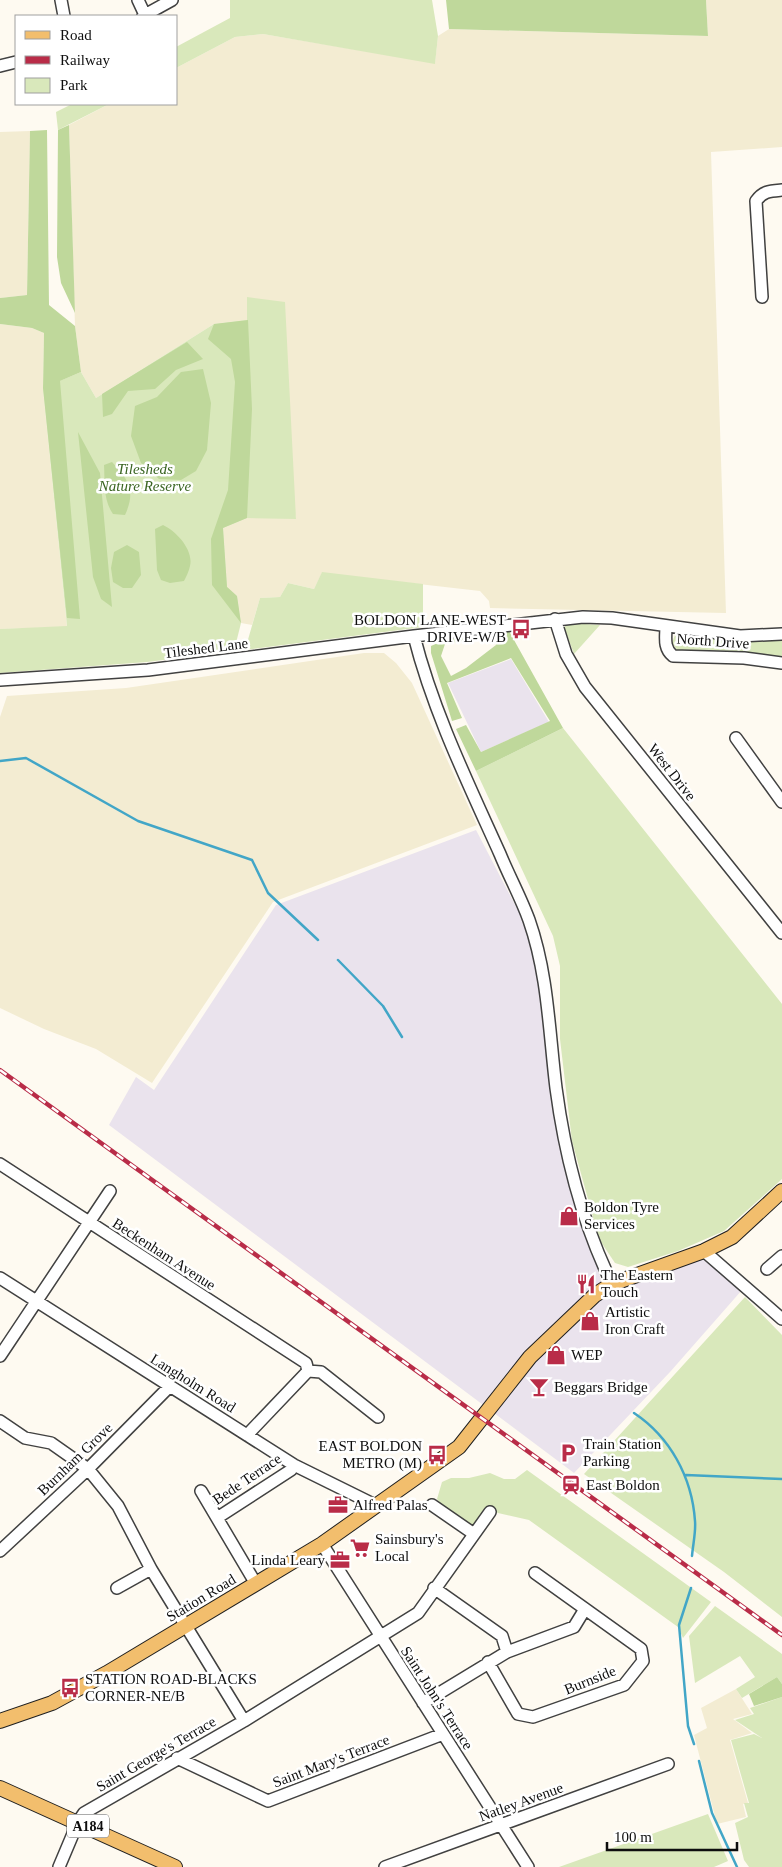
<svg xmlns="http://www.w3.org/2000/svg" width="782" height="1867" viewBox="0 0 782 1867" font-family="Georgia,serif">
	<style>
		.industrial { fill: #eae3ed }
		.farmland { fill: #f3ecd2 }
		.green { fill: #d9e8bb }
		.forest { fill: #bfd89b }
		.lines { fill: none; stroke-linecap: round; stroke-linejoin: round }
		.stream { stroke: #42a6c7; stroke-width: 2.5 }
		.minor-casing { stroke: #414141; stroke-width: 14 }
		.major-casing { stroke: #1f1f1f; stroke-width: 16 }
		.minor { stroke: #fff; stroke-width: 11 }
		.major { stroke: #f2be6d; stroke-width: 14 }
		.rail-casing { stroke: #b92c48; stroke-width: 4.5 }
		.rail { stroke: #fff; stroke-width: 2.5; stroke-dasharray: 8; stroke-linecap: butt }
		.labels { text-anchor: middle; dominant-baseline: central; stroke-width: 5; stroke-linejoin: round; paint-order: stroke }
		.shield { fill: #fff; stroke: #565656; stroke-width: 1 }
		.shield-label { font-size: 14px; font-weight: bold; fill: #0e0e0e }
		.park-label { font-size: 15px; font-style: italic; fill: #396421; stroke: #fff }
		.poi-label { font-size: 15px; fill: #0e0e0e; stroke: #fff; text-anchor: start }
		.street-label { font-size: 15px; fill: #0e0e0e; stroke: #fff }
	</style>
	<rect width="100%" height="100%" fill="#fefaf1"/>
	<!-- industrial -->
	<path class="industrial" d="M 511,659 L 549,722 L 481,752 L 448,683 Z
		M 476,830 L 524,922 L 543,985 L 571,1185 L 602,1283 L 703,1258 L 742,1290 L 670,1372 L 574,1473 L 109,1125 L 136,1077 L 154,1090 L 276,905 Z"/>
	<!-- farmland -->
	<path class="farmland" d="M 706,0 L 782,0 L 782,147 L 711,152 L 726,613 L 490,608 L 489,601 L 480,591 L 322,573 L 314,589 L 288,583 L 280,597 L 260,598 L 252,625 L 241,623 L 237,596 L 227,588 L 223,528 L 247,518 L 296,518 L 248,320 L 214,324 L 96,398 L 81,372 L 75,326 L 69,125 L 109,104 L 176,104 L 176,68 L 235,37 L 263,34 L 435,63 L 438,36 L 449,29 L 708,36 Z
		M 30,131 L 27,295 L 0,298 L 0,132 Z
		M 0,324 L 32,328 L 44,333 L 43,388 L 67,627 L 0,629 Z
		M 364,653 L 384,653 L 396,663 L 412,683 L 477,825 L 273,902 L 152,1083 L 96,1049 L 44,1029 L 0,1008 L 0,717 L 7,696 L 126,688 Z
		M 736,1689 L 752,1714 L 733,1719 L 752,1733 L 730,1740 L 748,1803 L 743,1804 L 746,1817 L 717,1824 L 694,1735 L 707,1728 L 701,1708 Z"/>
	<!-- green -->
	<path class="green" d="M 230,0 L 432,0 L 438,36 L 435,64 L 263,34 L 235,37 L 176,68 L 176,47 L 230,18 Z
		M 72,104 L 109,104 L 58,130 L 56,112 Z
		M 247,297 L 285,302 L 296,519 L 247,518 L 223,528 L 227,587 L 237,596 L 241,623 L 234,651 L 147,662 L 0,673 L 0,629 L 67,626 L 43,388 L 81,372 L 96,398 L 214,324 L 247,320 Z
		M 322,572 L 423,584 L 423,627 L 245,650 L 260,598 L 280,597 L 288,583 L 314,589 Z
		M 570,623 L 600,625 L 574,654 L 564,627 Z
		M 675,635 L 741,641 L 782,640 L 782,658 L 737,651 L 677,650 L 672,643 Z
		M 563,728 L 782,1004 L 782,1179 L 724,1231 L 678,1251 L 628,1267 L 615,1263 L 599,1239 L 572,1141 L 560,1039 L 560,966 L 553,936 L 476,771 Z
		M 745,1297 L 782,1335 L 782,1617 L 724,1572 L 584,1474 Z
		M 527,1470 L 711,1602 L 683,1638 L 678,1627 L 529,1520 L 498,1513 L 491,1508 L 475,1525 L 470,1524 L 442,1506 L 437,1499 L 442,1482 L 451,1478 L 469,1478 L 490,1473 L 504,1479 L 515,1479 Z
		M 715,1606 L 782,1654 L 782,1684 L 777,1677 L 742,1698 L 736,1689 L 755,1677 L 740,1656 L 695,1683 L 689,1636 Z
		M 782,1697 L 782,1867 L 749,1867 L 744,1860 L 735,1823 L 748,1817 L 744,1803 L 749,1803 L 731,1740 L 754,1734 L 762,1738 L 735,1720 L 754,1714 L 750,1708 Z
		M 708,1814 L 728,1861 L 714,1867 L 559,1867 Z"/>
	<!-- forest -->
	<path class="forest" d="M 446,0 L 706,0 L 708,36 L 449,29 Z
		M 69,125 L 75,313 L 61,283 L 57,257 L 58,130 Z
		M 47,130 L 49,305 L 75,326 L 81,372 L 60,381 L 80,619 L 67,618 L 43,388 L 44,333 L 32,328 L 0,324 L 0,298 L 27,295 L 30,131 Z
		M 248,320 L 252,409 L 247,518 L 223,528 L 227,587 L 237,596 L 241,623 L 212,585 L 211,539 L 228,490 L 235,382 L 231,359 L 208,339 L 214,324 Z
		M 187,342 L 203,359 L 176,370 L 155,389 L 128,391 L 112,414 L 103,417 L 102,394 Z
		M 203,369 L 211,403 L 207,450 L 196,471 L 181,480 L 159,479 L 141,463 L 131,436 L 135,406 L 157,397 L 181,372 Z
		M 78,432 L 100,473 L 112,607 L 101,599 L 93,577 Z
		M 112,462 C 129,480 136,491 125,515 L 113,514 C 103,500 105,482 104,465 Z
		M 163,525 C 176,531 194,550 190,566 C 189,571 186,577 184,581 L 170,583 L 161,580 L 157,570 L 155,529 Z
		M 127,545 L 139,552 L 141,575 L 132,588 L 123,588 L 113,582 L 111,568 L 114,552 Z
		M 509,631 L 563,728 L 476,771 L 456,729 L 466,725 L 481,752 L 550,721 L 511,658 L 447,683 L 462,718 L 452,721 L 431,653 L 431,646 L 451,637 L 481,635 L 481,640 L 468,640 L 445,644 L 441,656 L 451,676 L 466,668 L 496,645 L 492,632 Z
		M 777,1677 L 782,1684 L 782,1697 L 754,1706 L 749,1694 Z"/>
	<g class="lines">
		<!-- stream -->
		<path class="stream" d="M 0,761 L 26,758 L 138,821 L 252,860 L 268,893 L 318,940
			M 338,960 L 383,1006 L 402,1037
			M 634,1413 C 670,1437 692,1477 695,1521 C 696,1532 693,1544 692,1556
			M 686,1475 L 782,1479
			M 691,1588 L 679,1625 L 688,1726 L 694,1744
			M 699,1761 L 712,1813 L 737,1867"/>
		<defs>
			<path id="minor" d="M 61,0 L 64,16
				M 138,0 L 145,15
				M 143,16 L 172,0
				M 0,66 L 16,62
				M 762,297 L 756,201 C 763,191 770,191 782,190
				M 555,619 L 566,654 L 585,687 L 782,933
				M 666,626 C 666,637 663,648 673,656 L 744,658 L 782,663
				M 414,636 C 433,711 468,783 500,854 C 509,876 521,898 529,920 C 548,974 549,1031 556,1088 C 565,1156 582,1222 612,1284
				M 0,680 L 148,670 L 414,636 L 583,617 L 612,618 L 740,636 L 782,634
				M 736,738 L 782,802
				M 0,1164 L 306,1363 L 308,1371
				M 704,1251 L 782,1319
				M 767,1269 L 782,1256
				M 0,1278 L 294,1465 L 375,1505
				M 0,1356 L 110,1191
				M 308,1371 L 321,1372 L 378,1417
				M 0,1421 L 25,1438 L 51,1443 L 88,1469 L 118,1506 L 151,1569 L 244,1721
				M 247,1435 L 308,1371
				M 201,1491 L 256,1584
				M 432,1505 L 474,1534
				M 217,1518 L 291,1470 L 294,1465
				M 322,1544 L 528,1867
				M 0,1551 L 88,1469 L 170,1386
				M 117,1588 L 151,1569
				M 434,1588 L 502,1636 L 507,1652
				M 488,1662 L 518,1714 L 533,1717 L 624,1685 L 643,1661 L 641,1649 L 535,1573
				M 423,1703 L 507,1652 L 574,1627 L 585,1609
				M 177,1758 L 268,1801 L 443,1734
				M 59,1867 L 78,1822 L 84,1813 L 244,1721 L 418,1613 L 490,1512
				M 385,1867 L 668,1764"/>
			<path id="major" d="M 0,1721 L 52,1703 L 107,1673 L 322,1544 L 459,1447 L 530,1357 L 595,1295 L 612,1284 L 704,1251 L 732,1237 L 782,1191
				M 0,1788 L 175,1867"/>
		</defs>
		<!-- minor casing -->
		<use href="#minor" class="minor-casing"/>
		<!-- major casing -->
		<use href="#major" class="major-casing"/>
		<!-- minor -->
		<use href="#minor" class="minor"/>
		<!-- major -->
		<use href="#major" class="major"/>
		<defs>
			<path id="rail" d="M 0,1070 L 782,1635"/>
		</defs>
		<!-- rail casing -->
		<use href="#rail" class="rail-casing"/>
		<!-- rail -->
		<use href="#rail" class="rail"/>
	</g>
	<!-- icons -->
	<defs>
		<symbol id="bus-bare" viewBox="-9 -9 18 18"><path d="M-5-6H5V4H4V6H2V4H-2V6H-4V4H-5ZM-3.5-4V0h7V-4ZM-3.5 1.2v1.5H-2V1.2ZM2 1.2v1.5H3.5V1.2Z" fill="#b92c48" stroke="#fff" stroke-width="2.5" paint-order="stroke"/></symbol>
		<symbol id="shop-bare" viewBox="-9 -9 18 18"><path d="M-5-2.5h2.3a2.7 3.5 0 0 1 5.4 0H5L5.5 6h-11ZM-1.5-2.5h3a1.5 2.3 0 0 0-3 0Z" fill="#b92c48" stroke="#fff" stroke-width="2.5" paint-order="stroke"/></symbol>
		<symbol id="restaurant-bare" viewBox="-9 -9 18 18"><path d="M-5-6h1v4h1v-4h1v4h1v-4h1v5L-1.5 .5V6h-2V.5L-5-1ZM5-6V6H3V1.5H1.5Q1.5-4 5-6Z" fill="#b92c48" stroke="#fff" stroke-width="2.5" paint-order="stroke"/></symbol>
		<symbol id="bar-bare" viewBox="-9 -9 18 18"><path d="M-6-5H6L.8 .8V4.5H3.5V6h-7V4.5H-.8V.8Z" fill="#b92c48" stroke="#fff" stroke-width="2.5" paint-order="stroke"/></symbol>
		<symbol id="parking-bare" viewBox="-9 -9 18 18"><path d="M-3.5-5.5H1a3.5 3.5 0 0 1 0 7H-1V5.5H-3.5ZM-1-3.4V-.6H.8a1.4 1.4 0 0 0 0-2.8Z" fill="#b92c48" stroke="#fff" stroke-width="2.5" paint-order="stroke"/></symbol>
		<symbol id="station-bare" viewBox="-9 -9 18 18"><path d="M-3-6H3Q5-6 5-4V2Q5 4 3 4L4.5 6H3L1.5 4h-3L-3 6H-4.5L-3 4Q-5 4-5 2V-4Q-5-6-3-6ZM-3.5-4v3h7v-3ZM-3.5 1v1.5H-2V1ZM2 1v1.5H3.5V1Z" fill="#b92c48" stroke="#fff" stroke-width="2.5" paint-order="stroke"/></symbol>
		<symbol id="office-bare" viewBox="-9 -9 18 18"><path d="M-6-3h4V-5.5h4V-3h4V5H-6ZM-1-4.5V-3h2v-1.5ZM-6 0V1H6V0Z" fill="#b92c48" stroke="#fff" stroke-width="2.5" paint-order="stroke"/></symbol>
		<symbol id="supermarket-bare" viewBox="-9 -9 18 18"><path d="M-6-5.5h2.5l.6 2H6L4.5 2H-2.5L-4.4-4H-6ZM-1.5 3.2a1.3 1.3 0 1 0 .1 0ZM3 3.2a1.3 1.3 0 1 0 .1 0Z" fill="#b92c48" stroke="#fff" stroke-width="2.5" paint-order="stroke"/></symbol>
	</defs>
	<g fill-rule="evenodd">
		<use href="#bus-bare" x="507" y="615" width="28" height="28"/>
		<use href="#shop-bare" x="555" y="1202" width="28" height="28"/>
		<use href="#restaurant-bare" x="572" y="1270" width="28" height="28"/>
		<use href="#shop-bare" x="576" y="1307" width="28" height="28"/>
		<use href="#shop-bare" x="542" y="1341" width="28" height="28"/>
		<use href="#bar-bare" x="525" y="1373" width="28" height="28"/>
		<use href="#parking-bare" x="554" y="1439" width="28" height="28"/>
		<use href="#bus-bare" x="423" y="1441" width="28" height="28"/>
		<use href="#station-bare" x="557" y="1471" width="28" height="28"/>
		<use href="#office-bare" x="324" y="1491" width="28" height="28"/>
		<use href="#supermarket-bare" x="346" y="1534" width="28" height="28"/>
		<use href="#office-bare" x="326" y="1546" width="28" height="28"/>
		<use href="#bus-bare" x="56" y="1674" width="28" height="28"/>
	</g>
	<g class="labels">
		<!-- shield labels -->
		<rect class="shield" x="67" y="1814.5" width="42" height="23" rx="4"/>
		<g class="shield-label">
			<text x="88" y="1826">A184</text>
		</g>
		<!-- park labels -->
		<g class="park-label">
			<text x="145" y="469">Tilesheds<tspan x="145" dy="17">Nature Reserve</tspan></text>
		</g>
		<!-- poi labels -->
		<g class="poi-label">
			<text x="506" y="620" text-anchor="end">BOLDON LANE-WEST<tspan x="506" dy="17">DRIVE-W/B</tspan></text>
			<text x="584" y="1207">Boldon Tyre<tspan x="584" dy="17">Services</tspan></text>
			<text x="601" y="1275">The Eastern<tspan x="601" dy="17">Touch</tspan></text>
			<text x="605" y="1312">Artistic<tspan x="605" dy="17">Iron Craft</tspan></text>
			<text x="571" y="1355">WEP</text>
			<text x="554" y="1387">Beggars Bridge</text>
			<text x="583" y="1444">Train Station<tspan x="583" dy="17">Parking</tspan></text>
			<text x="422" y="1446" text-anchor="end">EAST BOLDON<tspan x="422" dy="17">METRO (M)</tspan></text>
			<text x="586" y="1485">East Boldon</text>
			<text x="353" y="1505">Alfred Palas</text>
			<text x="375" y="1539">Sainsbury's<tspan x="375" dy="17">Local</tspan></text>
			<text x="325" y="1560" text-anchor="end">Linda Leary</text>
			<text x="85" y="1679">STATION ROAD-BLACKS<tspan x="85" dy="17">CORNER-NE/B</tspan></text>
		</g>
		<!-- street labels -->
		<g class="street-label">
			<text transform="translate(713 641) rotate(4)">North Drive</text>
			<text transform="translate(206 648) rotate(-7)">Tileshed Lane</text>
			<text transform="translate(672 772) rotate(52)">West Drive</text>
			<text transform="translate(164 1254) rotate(33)">Beckenham Avenue</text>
			<text transform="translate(193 1383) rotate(32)">Langholm Road</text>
			<text transform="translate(75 1459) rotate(-44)">Burnham Grove</text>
			<text transform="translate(247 1479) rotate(-34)">Bede Terrace</text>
			<text transform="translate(201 1598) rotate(-31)">Station Road</text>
			<text transform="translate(590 1680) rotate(-22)">Burnside</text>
			<text transform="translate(437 1698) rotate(57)">Saint John's Terrace</text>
			<text transform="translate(156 1754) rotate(-30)">Saint George's Terrace</text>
			<text transform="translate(331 1761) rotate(-21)">Saint Mary's Terrace</text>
			<text transform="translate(521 1802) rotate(-20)">Natley Avenue</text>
		</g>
	</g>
	<!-- legend -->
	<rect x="15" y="15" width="162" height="90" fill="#ffffff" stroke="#9f9f9f"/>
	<rect x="25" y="31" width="25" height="8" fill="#f2be6d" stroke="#9f9f9f"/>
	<text x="60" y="40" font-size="15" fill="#0e0e0e">Road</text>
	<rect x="25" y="56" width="25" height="8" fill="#b92c48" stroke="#9f9f9f"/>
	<text x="60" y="65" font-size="15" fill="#0e0e0e">Railway</text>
	<rect x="25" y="78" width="25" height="15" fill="#d9e8bb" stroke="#9f9f9f"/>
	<text x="60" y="90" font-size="15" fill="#0e0e0e">Park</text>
	<!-- scale -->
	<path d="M607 1842v8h130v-8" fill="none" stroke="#0e0e0e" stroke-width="2.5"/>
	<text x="614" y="1842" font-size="15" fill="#0e0e0e" stroke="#ffffff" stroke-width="4" paint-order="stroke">100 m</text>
</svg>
